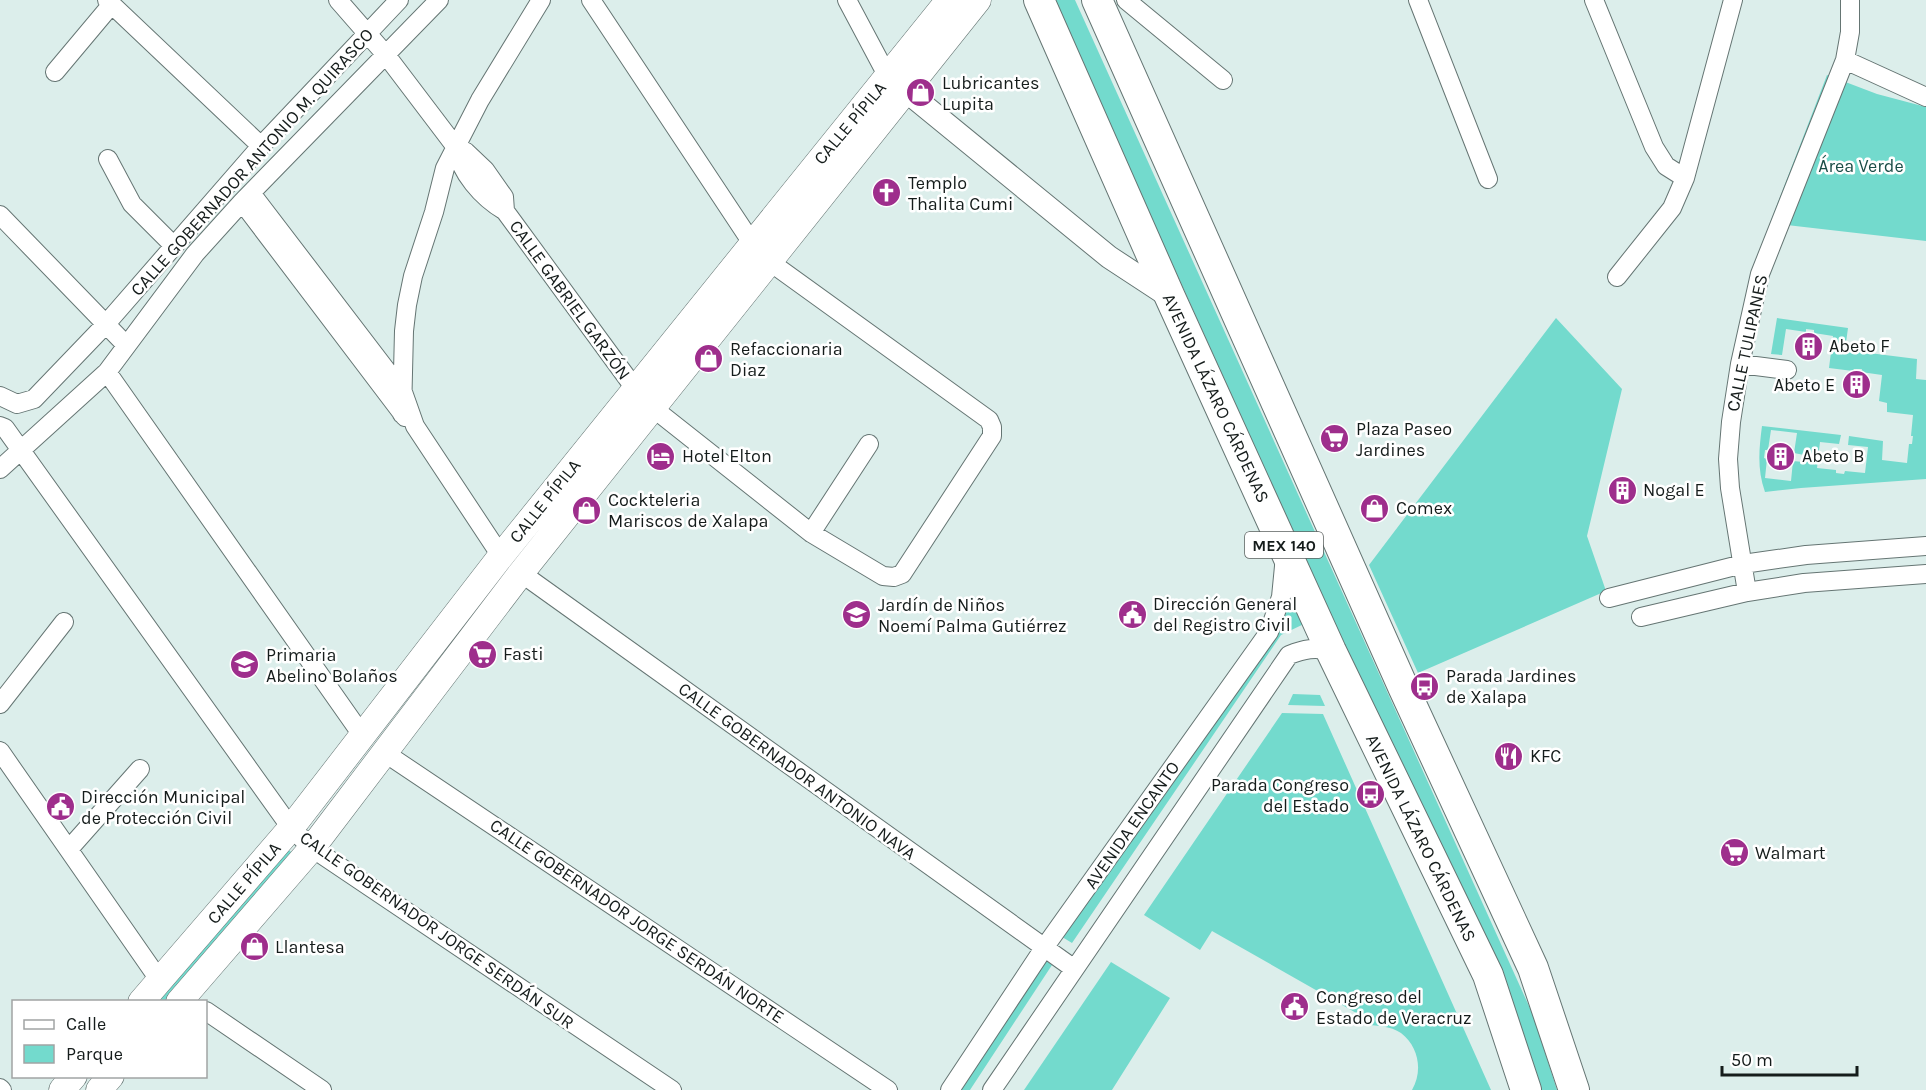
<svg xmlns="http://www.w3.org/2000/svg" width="1926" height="1090" viewBox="0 0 1926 1090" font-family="Karla,sans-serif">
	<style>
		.green { fill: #73dacd; fill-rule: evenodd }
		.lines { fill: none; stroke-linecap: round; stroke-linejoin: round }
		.minor-casing { stroke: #657573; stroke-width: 20 }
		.tertiary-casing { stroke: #657573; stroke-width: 24 }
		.secondary-casing { stroke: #657573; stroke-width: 27 }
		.trunk-casing { stroke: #657573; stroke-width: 32 }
		.minor { stroke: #fff; stroke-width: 18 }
		.tertiary { stroke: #fff; stroke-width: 22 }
		.secondary { stroke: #fff; stroke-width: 26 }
		.trunk { stroke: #fff; stroke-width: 30 }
		.labels { text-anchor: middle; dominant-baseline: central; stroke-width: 5; stroke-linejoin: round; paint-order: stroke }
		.shield { fill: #fff; stroke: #5b605f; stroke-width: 1.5 }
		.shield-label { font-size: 16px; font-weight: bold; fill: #151c1b }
		.poi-label { font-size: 18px; fill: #151c1b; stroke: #fff; text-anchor: start }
		.street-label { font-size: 18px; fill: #151c1b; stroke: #fff }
		.park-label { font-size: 18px; fill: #1a4d47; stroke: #fff }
	</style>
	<rect width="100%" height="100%" fill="#dceeeb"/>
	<!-- green -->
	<path class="green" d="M 1053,0 L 1075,0 L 1533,1015 L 1557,1090 L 1538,1090 L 1373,708 Z
		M 1827,75 L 1877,94 L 1926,107 L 1926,241 L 1770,223 Z
		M 1556,318 L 1622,389 L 1587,536 L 1606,591 L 1418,673 L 1369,565 Z
		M 1777,318 L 1848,328 L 1845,350 L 1917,359 L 1916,379 L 1926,380 L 1926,479 L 1801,488 L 1765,492 C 1757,470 1759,449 1762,426 L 1841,435 L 1839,444 L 1820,442 L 1817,468 L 1836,470 L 1836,473 L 1844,474 L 1845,471 L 1865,473 L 1868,447 L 1848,445 L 1849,436 L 1883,441 L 1882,460 L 1907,463 L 1909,444 L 1912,444 L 1913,436 L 1911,436 L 1913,415 L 1887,412 L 1887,403 L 1879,401 L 1882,375 L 1861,372 L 1862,369 L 1854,369 L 1853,371 L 1829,368 L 1833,336 L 1814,333 L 1814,330 L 1806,329 L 1806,332 L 1786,329 L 1782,355 L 1771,354 ZM 1771,430 L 1797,433 L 1794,453 L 1804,455 L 1803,462 L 1793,461 L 1791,481 L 1765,478 L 1767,459 L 1764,458 L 1765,450 L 1768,450 Z
		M 1284,578 L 1306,623 L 1281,635 L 1072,943 L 1054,932 L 1265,622 Z
		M 1293,694 L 1320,695 L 1325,706 L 1288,705 Z
		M 1282,713 L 1323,714 L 1491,1090 L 1412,1090 C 1423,1071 1419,1047 1401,1033 C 1391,1026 1375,1025 1363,1025 L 1358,1014 L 1212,931 L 1200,950 L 1144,915 Z
		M 286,848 L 295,855 L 168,1001 L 152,1002 Z
		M 1037,955 L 1052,965 L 970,1090 L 946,1090 Z
		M 1111,962 L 1170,998 L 1112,1090 L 1024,1090 Z"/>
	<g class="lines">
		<defs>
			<path id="minor" d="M 107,0 L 261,146
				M 338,0 L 386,55 L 455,146 C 461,173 481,197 505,211 L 636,390
				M 591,0 L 752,243 L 770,262 L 989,420 L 992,427 L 992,436 L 902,574 L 894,577 L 883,576 L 811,533 L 653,408
				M 847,0 L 888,77
				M 1126,0 L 1223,80
				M 1418,0 L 1488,179
				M 1594,0 L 1654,147 L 1666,166 L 1685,178
				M 1845,60 L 1926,97
				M 55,72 L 112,4
				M 455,146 L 466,152 L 485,170 L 504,197 L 505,211
				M 108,159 L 132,204 L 173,245
				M 251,193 L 403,392 L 415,426 L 501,556
				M 242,202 L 405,417
				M 0,215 L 126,345
				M 1617,277 L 1672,208 L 1685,178 L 1733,0
				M 1740,364 L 1787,370
				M 107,372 L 362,735
				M 0,396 L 17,404 L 34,399 L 106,324 L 261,146 L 399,0
				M 402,414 L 404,331 L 407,305 L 413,276 L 434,212 L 445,168 L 480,100 L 541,0
				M 0,426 L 5,428 L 291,828 L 312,848 L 672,1090
				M 0,469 L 107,372 L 195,254 L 242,202 L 439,0
				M 811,533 L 869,444
				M 521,573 L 1073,968
				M 1747,592 L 1730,488 L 1728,459 L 1731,422 L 1740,364 L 1760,274 L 1845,60 L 1850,32 L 1850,0
				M 1609,598 L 1743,564 L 1806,555 L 1926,546
				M 1641,617 L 1747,592 L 1804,583 L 1926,574
				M 0,704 L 64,622
				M 0,751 L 160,981
				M 385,753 L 888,1090
				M 69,849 L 140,769
				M 206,1011 L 322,1090
				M 0,1088 L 2,1090
				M 950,1090 L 1044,948 L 1269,632 L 1281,597 L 1285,556
				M 992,1090 L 1289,655 C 1304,649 1315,647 1331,651"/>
			<path id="tertiary" d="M 906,91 L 1109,257 L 1170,297"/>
			<path id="secondary" d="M 141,1002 L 291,828 L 501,556 L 949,0
				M 179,1002 L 312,848 L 521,573 L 978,0
				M 62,1090 L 74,1076
				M 99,1090 L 111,1076"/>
			<path id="trunk" d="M 1039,0 L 1170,297 L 1331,651 L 1488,975 L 1526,1090
				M 1097,0 L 1404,689 L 1533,968 L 1574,1090"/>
		</defs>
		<!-- minor casing -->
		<use href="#minor" class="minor-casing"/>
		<!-- tertiary casing -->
		<use href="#tertiary" class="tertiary-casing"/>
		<!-- secondary casing -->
		<use href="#secondary" class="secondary-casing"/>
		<!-- trunk casing -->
		<use href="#trunk" class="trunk-casing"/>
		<!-- minor -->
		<use href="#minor" class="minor"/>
		<!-- tertiary -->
		<use href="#tertiary" class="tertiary"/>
		<!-- secondary -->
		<use href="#secondary" class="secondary"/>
		<!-- trunk -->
		<use href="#trunk" class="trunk"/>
	</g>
	<!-- icons -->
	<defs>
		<symbol id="shop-disc" viewBox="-11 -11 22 22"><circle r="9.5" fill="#9e2e8c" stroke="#fff"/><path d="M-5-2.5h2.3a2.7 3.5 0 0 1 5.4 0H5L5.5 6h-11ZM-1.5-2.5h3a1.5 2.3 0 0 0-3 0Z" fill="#fff"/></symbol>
		<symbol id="church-disc" viewBox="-11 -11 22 22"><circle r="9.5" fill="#9e2e8c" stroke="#fff"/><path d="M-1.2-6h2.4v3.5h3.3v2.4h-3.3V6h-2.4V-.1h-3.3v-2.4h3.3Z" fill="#fff"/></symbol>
		<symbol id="building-disc" viewBox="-11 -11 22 22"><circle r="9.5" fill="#9e2e8c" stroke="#fff"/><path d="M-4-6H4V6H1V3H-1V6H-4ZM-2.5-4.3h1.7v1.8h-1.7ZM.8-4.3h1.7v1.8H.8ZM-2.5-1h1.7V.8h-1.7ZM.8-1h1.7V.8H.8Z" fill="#fff"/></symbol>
		<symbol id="supermarket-disc" viewBox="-11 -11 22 22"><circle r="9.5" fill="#9e2e8c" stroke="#fff"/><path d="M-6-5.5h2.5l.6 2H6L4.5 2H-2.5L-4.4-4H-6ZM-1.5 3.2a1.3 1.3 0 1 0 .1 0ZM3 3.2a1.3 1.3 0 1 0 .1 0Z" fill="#fff"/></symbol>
		<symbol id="hotel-disc" viewBox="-11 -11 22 22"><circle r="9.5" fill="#9e2e8c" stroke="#fff"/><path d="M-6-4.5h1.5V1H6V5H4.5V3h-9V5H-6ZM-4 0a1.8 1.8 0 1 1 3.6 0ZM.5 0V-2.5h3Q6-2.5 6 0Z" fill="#fff"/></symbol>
		<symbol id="civic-disc" viewBox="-11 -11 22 22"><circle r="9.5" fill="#9e2e8c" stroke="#fff"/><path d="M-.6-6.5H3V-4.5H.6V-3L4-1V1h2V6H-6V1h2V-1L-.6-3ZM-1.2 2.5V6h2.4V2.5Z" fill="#fff"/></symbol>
		<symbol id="school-disc" viewBox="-11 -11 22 22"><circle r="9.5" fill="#9e2e8c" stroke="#fff"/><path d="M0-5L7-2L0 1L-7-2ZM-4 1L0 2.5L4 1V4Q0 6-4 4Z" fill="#fff"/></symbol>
		<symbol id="bus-disc" viewBox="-11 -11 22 22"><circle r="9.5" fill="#9e2e8c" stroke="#fff"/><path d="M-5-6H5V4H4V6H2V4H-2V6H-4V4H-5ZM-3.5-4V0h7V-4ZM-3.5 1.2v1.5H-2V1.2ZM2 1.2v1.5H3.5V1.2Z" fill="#fff"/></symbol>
		<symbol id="restaurant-disc" viewBox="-11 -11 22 22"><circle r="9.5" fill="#9e2e8c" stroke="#fff"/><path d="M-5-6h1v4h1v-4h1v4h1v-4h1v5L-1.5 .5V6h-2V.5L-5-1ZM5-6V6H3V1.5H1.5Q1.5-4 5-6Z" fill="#fff"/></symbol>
	</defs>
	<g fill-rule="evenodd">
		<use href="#shop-disc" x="904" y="76" width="33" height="33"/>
		<use href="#church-disc" x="870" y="176" width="33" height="33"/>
		<use href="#building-disc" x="1792" y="330" width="33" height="33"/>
		<use href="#shop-disc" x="692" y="342" width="33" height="33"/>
		<use href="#building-disc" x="1840" y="368" width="33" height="33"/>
		<use href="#supermarket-disc" x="1318" y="422" width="33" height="33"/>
		<use href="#hotel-disc" x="644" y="440" width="33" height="33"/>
		<use href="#building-disc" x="1764" y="440" width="33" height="33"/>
		<use href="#building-disc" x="1606" y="474" width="33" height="33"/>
		<use href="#shop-disc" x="1358" y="492" width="33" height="33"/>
		<use href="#shop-disc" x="570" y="494" width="33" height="33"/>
		<use href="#civic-disc" x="1116" y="598" width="33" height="33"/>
		<use href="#school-disc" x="840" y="598" width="33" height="33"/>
		<use href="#supermarket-disc" x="466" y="638" width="33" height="33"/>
		<use href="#school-disc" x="228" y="648" width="33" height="33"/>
		<use href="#bus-disc" x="1408" y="670" width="33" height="33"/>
		<use href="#restaurant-disc" x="1492" y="740" width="33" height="33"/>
		<use href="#bus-disc" x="1354" y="778" width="33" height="33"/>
		<use href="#civic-disc" x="44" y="790" width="33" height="33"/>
		<use href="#supermarket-disc" x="1718" y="836" width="33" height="33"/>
		<use href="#shop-disc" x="238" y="930" width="33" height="33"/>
		<use href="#civic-disc" x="1278" y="990" width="33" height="33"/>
	</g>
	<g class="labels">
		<!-- shield labels -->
		<rect class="shield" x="1245" y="532" width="78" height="26" rx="4.5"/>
		<g class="shield-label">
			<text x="1284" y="545">MEX 140</text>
		</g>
		<!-- poi labels -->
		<g class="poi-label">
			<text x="942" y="83">Lubricantes<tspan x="942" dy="21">Lupita</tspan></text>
			<text x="908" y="183">Templo<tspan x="908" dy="21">Thalita Cumi</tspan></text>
			<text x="1829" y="346">Abeto F</text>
			<text x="730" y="349">Refaccionaria<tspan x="730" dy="21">Diaz</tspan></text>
			<text x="1835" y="385" text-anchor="end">Abeto E</text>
			<text x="1356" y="429">Plaza Paseo<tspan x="1356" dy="21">Jardines</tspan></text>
			<text x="682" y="456">Hotel Elton</text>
			<text x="1802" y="456">Abeto B</text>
			<text x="1643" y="490">Nogal E</text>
			<text x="608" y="500">Cockteleria<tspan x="608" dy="21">Mariscos de Xalapa</tspan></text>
			<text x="1396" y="508">Comex</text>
			<text x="1153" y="604">Dirección General<tspan x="1153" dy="21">del Registro Civil</tspan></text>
			<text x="878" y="605">Jardín de Niños<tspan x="878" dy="21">Noemí Palma Gutiérrez</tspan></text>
			<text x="503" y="654">Fasti</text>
			<text x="266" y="655">Primaria<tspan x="266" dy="21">Abelino Bolaños</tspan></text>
			<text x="1446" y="676">Parada Jardines<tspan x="1446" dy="21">de Xalapa</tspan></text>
			<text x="1530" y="756">KFC</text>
			<text x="1349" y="785" text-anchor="end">Parada Congreso<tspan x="1349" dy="21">del Estado</tspan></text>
			<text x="81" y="797">Dirección Municipal<tspan x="81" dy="21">de Protección Civil</tspan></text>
			<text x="1755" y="853">Walmart</text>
			<text x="275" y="947">Llantesa</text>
			<text x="1316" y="997">Congreso del<tspan x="1316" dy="21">Estado de Veracruz</tspan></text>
		</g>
		<!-- street labels -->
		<g class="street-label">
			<text transform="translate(850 123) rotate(-50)">CALLE PÍPILA</text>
			<text transform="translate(252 162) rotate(-48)">CALLE GOBERNADOR ANTONIO M. QUIRASCO</text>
			<text transform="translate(570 300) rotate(54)">CALLE GABRIEL GARZÓN</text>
			<text transform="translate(1747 343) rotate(-78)">CALLE TULIPANES</text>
			<text transform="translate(1216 398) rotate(65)">AVENIDA LÁZARO CÁRDENAS</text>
			<text transform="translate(545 501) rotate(-51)">CALLE PÍPILA</text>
			<text transform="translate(797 771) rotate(36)">CALLE GOBERNADOR ANTONIO NAVA</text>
			<text transform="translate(1132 825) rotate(-55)">AVENIDA ENCANTO</text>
			<text transform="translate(1421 838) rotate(64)">AVENIDA LÁZARO CÁRDENAS</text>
			<text transform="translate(244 883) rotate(-49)">CALLE PÍPILA</text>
			<text transform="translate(637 921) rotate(34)">CALLE GOBERNADOR JORGE SERDÁN NORTE</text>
			<text transform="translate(437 930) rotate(35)">CALLE GOBERNADOR JORGE SERDÁN SUR</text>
		</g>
		<!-- park labels -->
		<g class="park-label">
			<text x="1861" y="166">Área Verde</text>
		</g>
	</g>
	<!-- legend -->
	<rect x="12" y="1000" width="195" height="78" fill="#ffffff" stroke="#a1a4a4" stroke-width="1.5"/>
	<rect x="24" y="1020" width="30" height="9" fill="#ffffff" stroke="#a1a4a4" stroke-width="1.5"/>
	<text x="66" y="1030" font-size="18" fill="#151c1b">Calle</text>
	<rect x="24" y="1045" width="30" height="18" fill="#73dacd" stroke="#a1a4a4" stroke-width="1.5"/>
	<text x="66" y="1060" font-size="18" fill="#151c1b">Parque</text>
	<!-- scale -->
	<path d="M1722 1066v9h135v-9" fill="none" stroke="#151c1b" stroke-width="3"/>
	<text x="1731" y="1066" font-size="18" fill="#151c1b" stroke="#ffffff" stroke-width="4.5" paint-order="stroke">50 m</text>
</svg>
